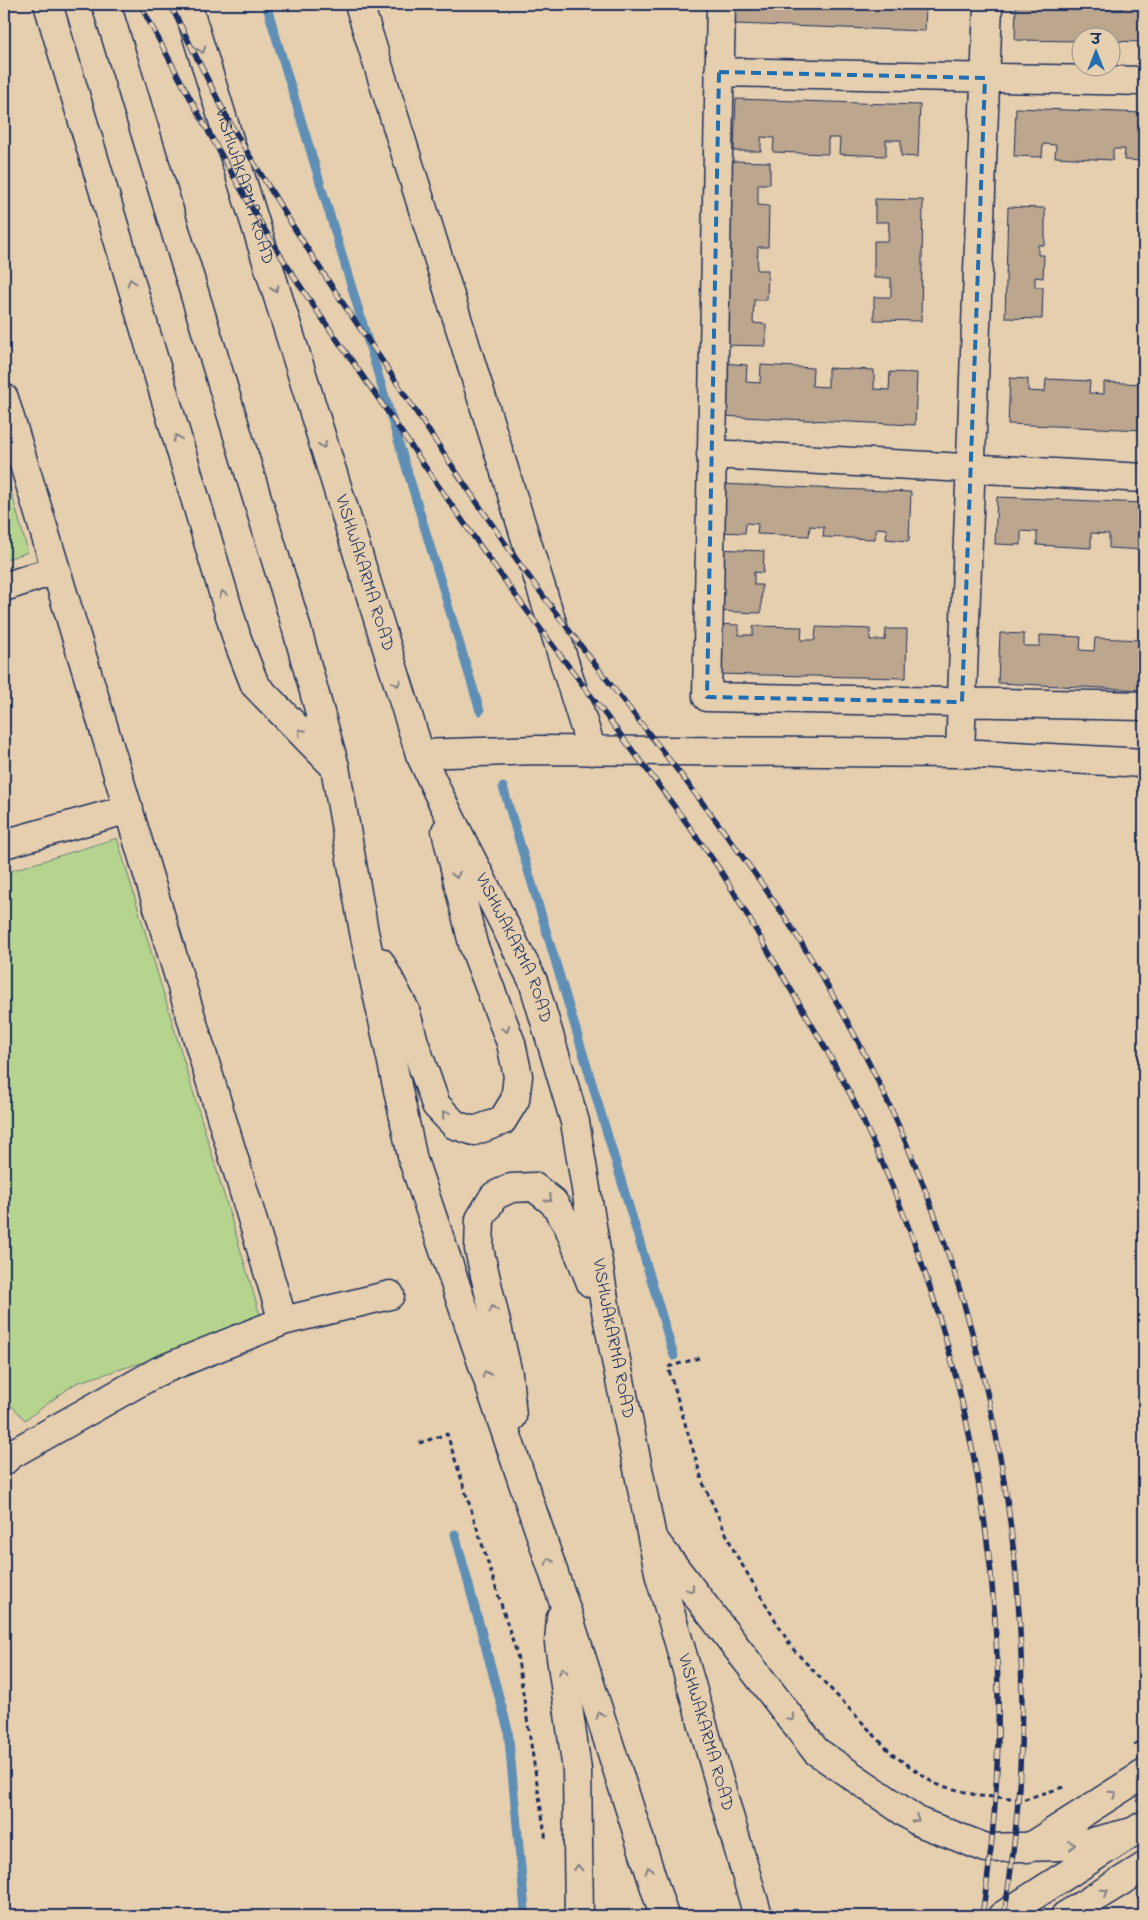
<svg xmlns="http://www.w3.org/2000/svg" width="1148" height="1920" viewBox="0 0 1148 1920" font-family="'Indie Flower','Playpen Sans Deva',sans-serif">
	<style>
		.green { fill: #b5d58e; stroke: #688276 }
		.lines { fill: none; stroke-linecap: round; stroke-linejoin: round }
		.stream { stroke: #618fb6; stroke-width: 9 }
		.building { fill: #bca68e; stroke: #1b2f5e }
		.minor-casing { stroke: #1b2f5e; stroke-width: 31 }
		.tertiary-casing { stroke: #1b2f5e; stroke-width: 31 }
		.secondary-casing { stroke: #1b2f5e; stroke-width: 31 }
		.path { stroke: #1b2f5e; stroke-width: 3; stroke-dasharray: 5 4; stroke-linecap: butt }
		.minor { stroke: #e6cfaf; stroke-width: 28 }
		.tertiary { stroke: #e6cfaf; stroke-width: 28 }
		.secondary { stroke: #e6cfaf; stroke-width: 28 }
		.rail-casing { stroke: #1b2f5e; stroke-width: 5.5 }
		.rail { stroke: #e6cfaf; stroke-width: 4; stroke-dasharray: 11; stroke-linecap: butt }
		.oneway { stroke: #807f86 }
		.marked { fill: none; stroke: #1f6fb2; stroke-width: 4; stroke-dasharray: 10 6; stroke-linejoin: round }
		.labels { text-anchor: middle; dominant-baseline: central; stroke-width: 5; stroke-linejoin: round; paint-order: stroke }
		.street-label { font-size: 18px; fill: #1b2f5e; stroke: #e6cfaf }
	</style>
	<rect width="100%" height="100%" fill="#e6cfaf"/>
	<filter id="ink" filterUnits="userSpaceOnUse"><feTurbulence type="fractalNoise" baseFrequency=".02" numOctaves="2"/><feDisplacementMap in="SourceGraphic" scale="10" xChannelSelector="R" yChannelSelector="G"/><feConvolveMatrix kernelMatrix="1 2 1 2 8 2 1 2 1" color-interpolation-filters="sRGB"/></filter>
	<g filter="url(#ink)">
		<!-- green -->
		<path class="green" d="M 4,466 L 28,552 L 4,560 Z
			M 117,838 L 263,1325 L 76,1383 L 25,1420 L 4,1397 L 4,873 Z"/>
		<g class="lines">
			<!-- stream -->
			<path class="stream" d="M 266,4 L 480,711
				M 503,787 L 674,1356
				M 455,1534 L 508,1730 L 525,1910 L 524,1916"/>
		</g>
		<!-- building -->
		<path class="building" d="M 735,4 L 926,4 L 925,31 L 735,24 Z
			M 1016,4 L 1037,4 L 1037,5 L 1105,4 L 1104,9 L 1122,9 L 1122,4 L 1144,4 L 1144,42 L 1110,41 L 1110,38 L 1080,38 L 1080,41 L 1015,40 Z
			M 736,99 L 920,105 L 918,157 L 901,156 L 901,140 L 886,140 L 886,156 L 839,154 L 840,138 L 828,138 L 828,154 L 773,152 L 774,138 L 761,137 L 761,151 L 734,151 Z
			M 1016,108 L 1144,113 L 1144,161 L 1124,160 L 1125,149 L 1113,149 L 1113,160 L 1055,157 L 1056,145 L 1043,144 L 1042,157 L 1014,156 Z
			M 730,161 L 770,162 L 770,184 L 758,184 L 758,205 L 769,206 L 768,247 L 758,247 L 757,270 L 768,270 L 767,300 L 754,300 L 753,323 L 766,324 L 766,346 L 726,345 Z
			M 875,199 L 923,200 L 921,321 L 874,320 L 874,297 L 891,297 L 891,278 L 874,278 L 874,241 L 888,241 L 889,222 L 875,222 Z
			M 1008,207 L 1045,208 L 1045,245 L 1038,245 L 1038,255 L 1044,255 L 1043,278 L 1035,277 L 1035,287 L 1043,287 L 1042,319 L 1005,318 Z
			M 723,363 L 747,365 L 746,382 L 760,383 L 761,365 L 813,368 L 812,386 L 828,387 L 828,368 L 874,370 L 874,389 L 889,390 L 890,372 L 917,373 L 915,425 L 720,416 Z
			M 1010,378 L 1028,379 L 1028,391 L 1045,392 L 1046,379 L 1090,381 L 1089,393 L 1104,394 L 1104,382 L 1144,384 L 1144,430 L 1008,424 Z
			M 719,484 L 911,492 L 909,541 L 886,539 L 887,529 L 876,528 L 875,539 L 823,537 L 824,527 L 810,526 L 809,536 L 757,534 L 758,524 L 746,523 L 745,533 L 717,532 Z
			M 997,497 L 1144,503 L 1144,550 L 1109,548 L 1109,534 L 1091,533 L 1091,548 L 1037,545 L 1037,532 L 1021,531 L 1021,545 L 995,544 Z
			M 717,549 L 764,551 L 763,573 L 754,572 L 754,585 L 762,585 L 761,613 L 714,611 Z
			M 1142,604 L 1144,604 L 1144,627 L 1141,627 Z
			M 717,624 L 739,625 L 739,635 L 753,635 L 753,626 L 802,627 L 801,640 L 815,640 L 816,627 L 870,629 L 870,640 L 885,640 L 886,629 L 907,629 L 906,678 L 715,674 Z
			M 1000,633 L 1024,634 L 1024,646 L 1040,646 L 1040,635 L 1081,637 L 1080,650 L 1094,651 L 1095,638 L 1143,640 L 1144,690 L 998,683 Z"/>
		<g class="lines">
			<defs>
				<path id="minor" d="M 359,4 L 592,751
					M 721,4 L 707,697 L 1144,706
					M 719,72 L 1144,81
					M 4,398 L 283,1321
					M 711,454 L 1144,478
					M 4,587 L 56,570
					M 960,753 L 988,4
					M 420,754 L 536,750 L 960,753 L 1144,763
					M 4,844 L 129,809
					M 4,1461 L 10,1455 L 159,1371 L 283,1321 L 390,1295"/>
				<path id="tertiary" d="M 48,4 L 237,639 L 255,685 L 335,767
					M 1028,1848 L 1144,1774
					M 1002,1916 L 1144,1825"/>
				<g id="secondary">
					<path d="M 106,4 L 294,619 L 335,767 L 364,932 L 413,1160 L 568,1615 L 664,1916"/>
					<path id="s1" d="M 187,4 L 420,754 L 438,793 L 533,981 L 575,1122 L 606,1311 L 660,1577 L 758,1916"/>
					<path d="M 380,962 L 405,1010 L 414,1042 L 436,1105 L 455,1125 L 474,1131 L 502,1121 L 515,1100 L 518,1076 L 511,1043 L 473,944 L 446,831"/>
					<path d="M 512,1417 L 508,1374 L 479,1249 L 480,1219 L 494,1196 L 511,1188 L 534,1187 L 553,1202 L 568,1225 L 591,1283"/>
					<path d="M 657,1544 L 816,1751 L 919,1822 L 986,1848 L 1060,1846 L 1092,1842 L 1132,1832"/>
					<path d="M 561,1617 L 559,1643 L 577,1770 L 579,1916"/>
					<path d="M 1065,1916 L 1144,1867"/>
				</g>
			</defs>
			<!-- minor casing -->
			<use href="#minor" class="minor-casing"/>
			<!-- tertiary casing -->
			<use href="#tertiary" class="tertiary-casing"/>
			<!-- secondary casing -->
			<use href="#secondary" class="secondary-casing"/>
			<!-- path -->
			<path class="path" d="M 699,1358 L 668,1367 L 703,1483 L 735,1553 L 792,1648 L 892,1754 L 935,1784 L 980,1796 L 1025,1799 L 1067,1786
				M 419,1443 L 447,1434 L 517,1654 L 546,1841
				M 1134,1745 L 1144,1739"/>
			<!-- minor -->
			<use href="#minor" class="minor"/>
			<!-- tertiary -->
			<use href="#tertiary" class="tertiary"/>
			<!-- secondary -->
			<use href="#secondary" class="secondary"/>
			<defs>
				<path id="rail" d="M 140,4 C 187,93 234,182 288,267 C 317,313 349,356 380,401 C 421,460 461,520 503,578 C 573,675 648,767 716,864 C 738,897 757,933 777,966 C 808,1019 841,1071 866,1127 C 981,1371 1025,1649 982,1916
					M 170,4 C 189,42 208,81 228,119 C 240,141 254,163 267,184 C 303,243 340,300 379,356 C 423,422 466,488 512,553 C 599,676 700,791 784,916 C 976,1206 1062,1572 1004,1916"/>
			</defs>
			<!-- rail casing -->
			<use href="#rail" class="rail-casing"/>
			<!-- rail -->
			<use href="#rail" class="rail"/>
		</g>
		<!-- one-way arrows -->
		<defs><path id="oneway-chevron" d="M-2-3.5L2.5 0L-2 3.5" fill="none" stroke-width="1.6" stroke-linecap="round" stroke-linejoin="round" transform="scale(1.25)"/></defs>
		<g class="oneway">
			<use href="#oneway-chevron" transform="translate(202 50) rotate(73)"/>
			<use href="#oneway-chevron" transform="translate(131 282) rotate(-107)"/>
			<use href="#oneway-chevron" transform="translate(275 289) rotate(73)"/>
			<use href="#oneway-chevron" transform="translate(177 438) rotate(-107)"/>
			<use href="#oneway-chevron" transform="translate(323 445) rotate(73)"/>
			<use href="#oneway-chevron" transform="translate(223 594) rotate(-107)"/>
			<use href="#oneway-chevron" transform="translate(397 683) rotate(72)"/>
			<use href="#oneway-chevron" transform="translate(301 732) rotate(-134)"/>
			<use href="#oneway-chevron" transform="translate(456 875) rotate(78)"/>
			<use href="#oneway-chevron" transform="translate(506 1029) rotate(69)"/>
			<use href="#oneway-chevron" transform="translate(445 1114) rotate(-133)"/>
			<use href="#oneway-chevron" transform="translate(549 1199) rotate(42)"/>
			<use href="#oneway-chevron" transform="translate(493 1309) rotate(-103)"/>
			<use href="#oneway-chevron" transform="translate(486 1374) rotate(-109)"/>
			<use href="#oneway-chevron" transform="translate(549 1561) rotate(-109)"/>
			<use href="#oneway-chevron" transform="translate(691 1589) rotate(53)"/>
			<use href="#oneway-chevron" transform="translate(563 1671) rotate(-98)"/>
			<use href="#oneway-chevron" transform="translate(600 1715) rotate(-108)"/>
			<use href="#oneway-chevron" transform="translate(791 1718) rotate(52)"/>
			<use href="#oneway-chevron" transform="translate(1113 1794) rotate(-33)"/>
			<use href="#oneway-chevron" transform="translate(916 1819) rotate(31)"/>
			<use href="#oneway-chevron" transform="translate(1072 1845) rotate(-8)"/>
			<use href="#oneway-chevron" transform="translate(578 1868) rotate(-91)"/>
			<use href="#oneway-chevron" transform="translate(649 1870) rotate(-108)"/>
			<use href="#oneway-chevron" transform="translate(1105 1892) rotate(-32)"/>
		</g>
	</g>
	<!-- marked area -->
	<path class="marked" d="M 719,72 L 985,78 L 962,702 L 707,697 Z"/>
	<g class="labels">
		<!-- street labels -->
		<g class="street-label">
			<text stroke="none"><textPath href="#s1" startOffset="191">VISHWAKARMA ROAD</textPath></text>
			<text stroke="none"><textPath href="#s1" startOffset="596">VISHWAKARMA ROAD</textPath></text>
			<text stroke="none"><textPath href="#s1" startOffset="1001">VISHWAKARMA ROAD</textPath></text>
			<text stroke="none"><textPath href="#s1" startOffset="1406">VISHWAKARMA ROAD</textPath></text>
			<text stroke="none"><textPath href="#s1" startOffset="1811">VISHWAKARMA ROAD</textPath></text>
		</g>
	</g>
	<!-- margin -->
	<rect width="1148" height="1920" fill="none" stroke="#e6cfaf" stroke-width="20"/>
	<rect x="10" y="10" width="1128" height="1900" fill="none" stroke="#1b2f5e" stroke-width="2" filter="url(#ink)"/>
	<!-- north arrow -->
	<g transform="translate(1096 52)"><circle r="24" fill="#e6cfaf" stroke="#958f8f"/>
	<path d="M0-4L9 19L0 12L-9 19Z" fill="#1f6fb2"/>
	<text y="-8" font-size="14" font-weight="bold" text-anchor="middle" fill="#1b2f5e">उ</text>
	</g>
</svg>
